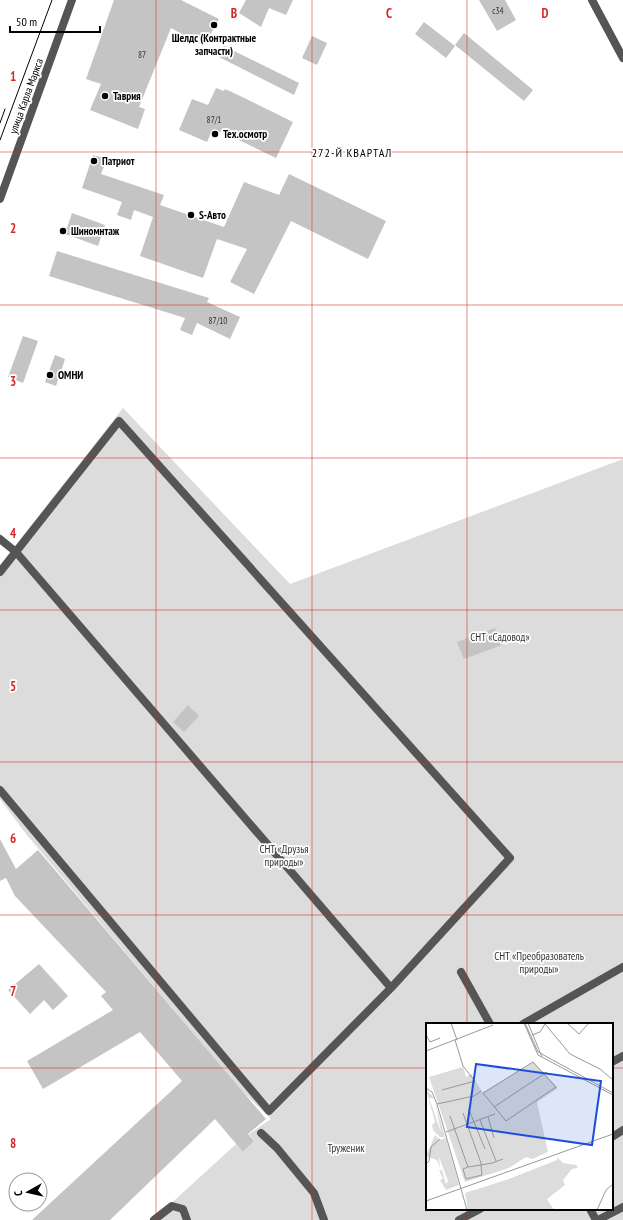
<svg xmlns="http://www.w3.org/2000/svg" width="623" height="1220" viewBox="0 0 623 1220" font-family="'PT Sans Narrow',sans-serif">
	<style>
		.green { fill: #dcdcdc; fill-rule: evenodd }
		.building { fill: #c4c4c4 }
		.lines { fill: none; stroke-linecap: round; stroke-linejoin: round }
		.minor { stroke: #555; stroke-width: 8 }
		.tertiary { stroke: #555; stroke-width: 8 }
		.tram { stroke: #000; stroke-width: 1 }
		.grid { fill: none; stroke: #d62828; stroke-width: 1; stroke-opacity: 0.55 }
		.poi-dot { fill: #000; stroke: #fff; stroke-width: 1.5 }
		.labels { text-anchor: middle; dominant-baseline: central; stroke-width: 3.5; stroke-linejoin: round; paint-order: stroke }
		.number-label { font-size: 9px; fill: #313131 }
		.poi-label { font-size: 11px; font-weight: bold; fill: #000; stroke: #fff; text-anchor: start }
		.street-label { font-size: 11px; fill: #000; stroke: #fff }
		.park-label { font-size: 11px; fill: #333; stroke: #fff }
		.neighbourhood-label { font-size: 12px; letter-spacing: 1px; fill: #000; stroke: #fff }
		.inset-road { fill: none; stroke: #999; stroke-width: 1 }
		.view { fill: #1d4ed8; fill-opacity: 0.15; stroke: #1d4ed8; stroke-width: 2 }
		.inset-edge { fill: none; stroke: #000; stroke-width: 2 }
		.grid-label { font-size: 13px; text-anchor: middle; font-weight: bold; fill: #d62828; stroke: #fff; stroke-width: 3.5; stroke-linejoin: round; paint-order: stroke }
	</style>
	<rect width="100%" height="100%" fill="#fff"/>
	<!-- green -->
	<path class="green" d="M 123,408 L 290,584 L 623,459 L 623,1220 L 153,1220 L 236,1144 L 243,1152 L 254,1141 L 249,1134 L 271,1119 L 241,1090 L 26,834 L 0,799 L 0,565 ZM 427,1024 L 612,1024 L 612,1209 L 427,1209 Z"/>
	<!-- building -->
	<path class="building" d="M 114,0 L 181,0 L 219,19 L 204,46 L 171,28 L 139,107 L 145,109 L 138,129 L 90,110 L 101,84 L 86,79 Z
		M 246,0 L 293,0 L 286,15 L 269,8 L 261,27 L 239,13 Z
		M 479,0 L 505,0 L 516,20 L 497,31 Z
		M 424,22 L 455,46 L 446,58 L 415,34 Z
		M 464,33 L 533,90 L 524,101 L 455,45 Z
		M 312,36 L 327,43 L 317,65 L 302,58 Z
		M 224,46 L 299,83 L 294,95 L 219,57 Z
		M 216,88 L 224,91 L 225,89 L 236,94 L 293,122 L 276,158 L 220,131 L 218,136 L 211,133 L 207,142 L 179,130 L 192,99 L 208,105 Z
		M 93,155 L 107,159 L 101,174 L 164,195 L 160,205 L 224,227 L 244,182 L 279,195 L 289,174 L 386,221 L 368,259 L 291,221 L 254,294 L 230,282 L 247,249 L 217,239 L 203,278 L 140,256 L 153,217 L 134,210 L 131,220 L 117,215 L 122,202 L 82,188 Z
		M 72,213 L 105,225 L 98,246 L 65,234 Z
		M 57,251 L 209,298 L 207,302 L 240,317 L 230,339 L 197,323 L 192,335 L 180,330 L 185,318 L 49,276 Z
		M 23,336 L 38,341 L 23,383 L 8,377 Z
		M 55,355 L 65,359 L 56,386 L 45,382 Z
		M 495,628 L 502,645 L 464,659 L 457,642 Z
		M 188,705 L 199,716 L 184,732 L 173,722 Z
		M 0,839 L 16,869 L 38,850 L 266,1119 L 248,1134 L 254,1141 L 243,1152 L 215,1119 L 110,1220 L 32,1220 L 182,1081 L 140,1032 L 43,1089 L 27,1061 L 113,1010 L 101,996 L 106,992 L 15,896 L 6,878 L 0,881 Z
		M 39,964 L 68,996 L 53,1010 L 44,1000 L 30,1014 L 8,990 Z"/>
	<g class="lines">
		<!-- minor -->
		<path class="minor" d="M 0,539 L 16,552 L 391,988
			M 0,572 L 119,421 L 510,858 L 391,988 L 269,1111 L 0,790
			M 461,972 L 490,1024
			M 523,1024 L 623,967
			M 612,1062 L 623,1056
			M 261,1133 L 277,1148 L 314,1193 L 324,1220
			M 612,1137 L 623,1130
			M 590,1209 L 596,1220
			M 154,1220 L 172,1206 L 183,1209 L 187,1220
			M 459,1220 L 480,1209
			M 598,1220 L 623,1207"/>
		<!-- tertiary -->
		<path class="tertiary" d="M 592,0 L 623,58
			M 0,199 L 72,0"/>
		<!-- tram -->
		<path class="tram" d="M 0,123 L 5,109
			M 0,140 L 52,0"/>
	</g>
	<!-- grid -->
	<path class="grid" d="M 156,0 L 156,1220M 312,0 L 312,1220M 467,0 L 467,1024M 0,152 L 623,152M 0,305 L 623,305M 0,458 L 623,458M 0,610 L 623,610M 0,762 L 623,762M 0,915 L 623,915M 0,1068 L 427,1068M 612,1068 L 623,1068M 467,1209 L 467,1220"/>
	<!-- markers -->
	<g class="poi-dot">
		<circle cx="214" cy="25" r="4"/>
		<circle cx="105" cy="96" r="4"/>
		<circle cx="215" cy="134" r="4"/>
		<circle cx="94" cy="161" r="4"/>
		<circle cx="191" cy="215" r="4"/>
		<circle cx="63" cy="231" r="4"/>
		<circle cx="50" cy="375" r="4"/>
	</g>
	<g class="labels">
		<!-- number labels -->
		<g class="number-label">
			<text x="498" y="10">с34</text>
			<text x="142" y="54">87</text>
			<text x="214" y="119">87/1</text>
			<text x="218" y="320">87/10</text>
		</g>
		<!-- poi labels -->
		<g class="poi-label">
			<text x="214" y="38" text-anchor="middle">Шелдс (Контрактные<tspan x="214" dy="13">запчасти)</tspan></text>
			<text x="113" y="96">Таврия</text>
			<text x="223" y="134">Тех.осмотр</text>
			<text x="102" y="161">Патриот</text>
			<text x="199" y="215">S-Авто</text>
			<text x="71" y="231">Шиномнтаж</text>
			<text x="58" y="375">ОМНИ</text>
		</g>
		<!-- street labels -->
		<g class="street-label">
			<text transform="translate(26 96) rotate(-70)">улица Карла Маркса</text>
		</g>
		<!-- park labels -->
		<g class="park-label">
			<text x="500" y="637">СНТ «Садовод»</text>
			<text x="284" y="849">СНТ «Друзья<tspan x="284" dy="13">природы»</tspan></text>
			<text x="539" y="956">СНТ «Преобразователь<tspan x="539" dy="13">природы»</tspan></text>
			<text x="346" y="1148">Труженик</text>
		</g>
		<!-- neighbourhood labels -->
		<g class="neighbourhood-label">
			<text x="352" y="152">272-Й КВАРТАЛ</text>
		</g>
	</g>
	<!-- overview -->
	<g transform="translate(426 1023)">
		<rect width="187" height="187" fill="#fff"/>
		<path d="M 107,39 L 132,65 L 111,79 L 122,129 L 106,136 L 100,134 L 83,145 L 39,159 L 3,54 L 37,44 L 40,54 L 45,51 L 57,70 ZM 0,66 L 8,75 L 3,75 L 15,109 L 9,78 L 19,114 L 14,114 L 7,107 L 6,102 L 9,99 ZM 9,112 L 13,117 L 20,115 L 33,162 L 20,167 L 14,157 L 17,156 L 13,147 L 16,147 L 20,161 L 22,158 L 13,134 L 14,145 L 11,137 L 0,133 ZM 131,134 L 137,140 L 150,142 L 152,145 L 146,146 L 137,157 L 139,162 L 121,176 L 128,187 L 42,187 L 39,170 L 83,156 L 131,137 Z" fill="#dcdcdc"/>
		<path class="inset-road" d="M 25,0 L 31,17M 98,0 L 112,32 L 187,72M 99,0 L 112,29 L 187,70M 102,0 L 116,34M 141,0 L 153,11 L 163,0M 119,1 L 144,31 L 174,46 L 187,57M 0,12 L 4,19 L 14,15M 106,12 L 114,9 L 119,1M 0,28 L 67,2M 107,39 L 130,64 L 80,98 L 57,70 ZM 0,65 L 6,69 L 11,81 L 41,187M 16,67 L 49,58 L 37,43 L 29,17M 11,81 L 48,73 L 55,68M 68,84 L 121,49M 43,87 L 59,126M 37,90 L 55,140 L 55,142 L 56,152 L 40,156 L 37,146 L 42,144 L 55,142 L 66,140 L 77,136M 24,93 L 42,144M 62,94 L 68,115M 54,97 L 70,138M 20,109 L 69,91M 0,141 L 3,138 L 5,124 L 14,116M 0,178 L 187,111M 171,187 L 180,167 L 187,161"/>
		<path class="view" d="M 50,41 L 175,58 L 166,122 L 41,104 Z"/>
		<rect width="187" height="187" class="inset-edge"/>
	</g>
	<g class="grid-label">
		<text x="234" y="18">B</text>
		<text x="389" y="18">C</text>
		<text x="545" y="18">D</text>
		<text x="13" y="81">1</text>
		<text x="13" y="233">2</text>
		<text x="13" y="386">3</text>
		<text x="13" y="538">4</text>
		<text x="13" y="691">5</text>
		<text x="13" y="843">6</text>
		<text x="13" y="996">7</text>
		<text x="13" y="1148">8</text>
	</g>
	<!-- north arrow -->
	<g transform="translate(28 1192) rotate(262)"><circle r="19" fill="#ffffff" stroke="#999999"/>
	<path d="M0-3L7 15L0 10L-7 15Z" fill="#000000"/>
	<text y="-6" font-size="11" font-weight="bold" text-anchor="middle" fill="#000000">С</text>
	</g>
	<!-- scale -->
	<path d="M10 26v6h90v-6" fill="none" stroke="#000000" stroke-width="2"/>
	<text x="16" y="26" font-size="12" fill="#000000" stroke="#ffffff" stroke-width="3" paint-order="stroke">50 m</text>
</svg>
